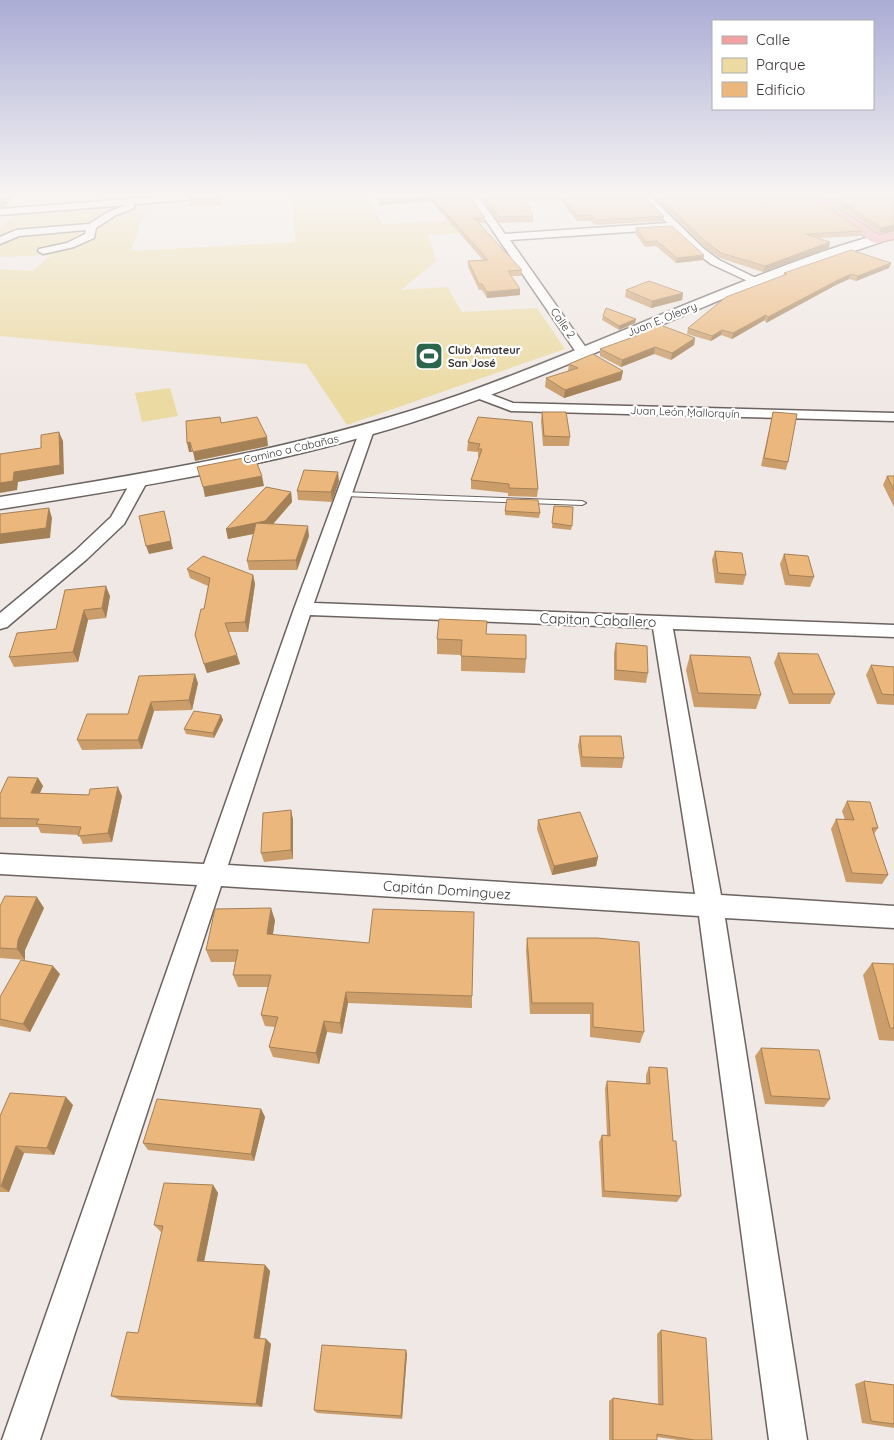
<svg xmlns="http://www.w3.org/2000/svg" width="894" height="1440" viewBox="0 0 894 1440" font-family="Quicksand,sans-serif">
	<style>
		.green { fill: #ebdaa2 }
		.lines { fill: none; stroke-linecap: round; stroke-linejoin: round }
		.service-casing { stroke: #6a6360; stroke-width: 2 }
		.minor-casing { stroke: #6a6360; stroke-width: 3 }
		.tertiary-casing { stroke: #6a6360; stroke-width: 3 }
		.primary-casing { stroke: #ab5353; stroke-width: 2 }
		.service { fill: #fff; fill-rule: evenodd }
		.minor { fill: #fff; fill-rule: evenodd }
		.tertiary { fill: #fff; fill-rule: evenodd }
		.primary { fill: #f2a1a2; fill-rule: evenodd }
		.wall { fill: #ca9d6b }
		.shaded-wall { fill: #a48057 }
		.building { fill: #ebb77c; stroke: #a48057 }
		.labels { text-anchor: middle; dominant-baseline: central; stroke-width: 4.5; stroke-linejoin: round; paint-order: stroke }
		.far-street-label { font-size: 11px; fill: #373433; stroke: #fff }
		.far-poi-label { font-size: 11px; font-weight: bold; fill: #373433; stroke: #fff; text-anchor: start }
		.street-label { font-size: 14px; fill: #373433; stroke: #fff }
	</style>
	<rect width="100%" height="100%" fill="#f0e8e4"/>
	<!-- green -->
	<path class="green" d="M 292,196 L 366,196 L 383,224 L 477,219 L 486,232 L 428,235 L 436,261 L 401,290 L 447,287 L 462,312 L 537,308 L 565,349 L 347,425 L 306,364 L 0,336 L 0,269 L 32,271 L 52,255 L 0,257 L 0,228 L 17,212 L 148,202 L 131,251 L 295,242 Z
		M 170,388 L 178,416 L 142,422 L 135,393 Z"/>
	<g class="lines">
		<defs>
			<path id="service" d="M 341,492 L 582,501 L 586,503 L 582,505 L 344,496 L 340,494 Z"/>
			<path id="minor" d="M 168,196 L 205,196 L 200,199 L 134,204 L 134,208 L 116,215 L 96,228 L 94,238 L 74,247 L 43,254 L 38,251 L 39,249 L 67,243 L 85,234 L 86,230 L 19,236 L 0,244 L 0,237 L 16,230 L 89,224 L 110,211 L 126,205 L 0,215 L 0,209 Z
				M 469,196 L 478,196 L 505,234 L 667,223 L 640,196 L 650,196 L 703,248 L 719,260 L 762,281 L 756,284 L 752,283 L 711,264 L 695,252 L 672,229 L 510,240 L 589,352 L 588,355 L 578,355 Z
				M 479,390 L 513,403 L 894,413 L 894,421 L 511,411 L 474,397 L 472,394 L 474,391 Z
				M 367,426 L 372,427 L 374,430 L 314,603 L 894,625 L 894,637 L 673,629 L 721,895 L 894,906 L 894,928 L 725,918 L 807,1440 L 769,1440 L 699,916 L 221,886 L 40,1440 L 2,1440 L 197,885 L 0,874 L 0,854 L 204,864 L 294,609 L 360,430 L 362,427 ZM 310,615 L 653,628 L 695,894 L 228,865 Z
				M 140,475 L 146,477 L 148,480 L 124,524 L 87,559 L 7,627 L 0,629 L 0,613 L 75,551 L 111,517 L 132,480 L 134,477 Z"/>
			<path id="tertiary" d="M 877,235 L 883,239 L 881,242 C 827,260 773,279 720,300 C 624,340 530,383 431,416 C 291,463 145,486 0,509 L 0,497 C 155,472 310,447 459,395 C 555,361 647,319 742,282 C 786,265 831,247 877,235 Z"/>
			<path id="primary" d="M 807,196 L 821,196 L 879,235 L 894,231 L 894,239 L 877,243 L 872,242 Z"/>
		</defs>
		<!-- service casing -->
		<use href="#service" class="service-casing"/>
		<!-- minor casing -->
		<use href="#minor" class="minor-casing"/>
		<!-- tertiary casing -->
		<use href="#tertiary" class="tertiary-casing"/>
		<!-- primary casing -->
		<use href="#primary" class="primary-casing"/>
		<!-- service -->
		<use href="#service" class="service"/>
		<!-- minor -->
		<use href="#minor" class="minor"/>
		<!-- tertiary -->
		<use href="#tertiary" class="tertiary"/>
		<!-- primary -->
		<use href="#primary" class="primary"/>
	</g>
	<!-- wall -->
	<path class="wall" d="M 189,196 L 221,196 L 221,205 L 190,206 L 189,200 Z
		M 375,196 L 470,196 L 485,218 L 485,223 L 479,223 L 522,270 L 521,276 L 511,276 L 520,295 L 487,298 L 482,290 L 479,290 L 468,267 L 468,261 L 483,260 L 431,201 L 380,205 Z
		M 480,196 L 644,196 L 664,216 L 663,221 L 596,225 L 590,221 L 577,221 L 559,199 L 526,201 L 533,216 L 533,222 L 499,223 Z
		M 652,196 L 812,196 L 862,231 L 860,236 L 819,238 L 829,248 L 763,272 L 720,258 L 704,247 Z
		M 824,196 L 894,196 L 894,230 L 879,233 Z
		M 636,228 L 704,255 L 703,260 L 676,263 L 656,246 L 645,247 L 635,233 Z
		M 891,263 L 889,268 L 856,281 L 849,279 L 836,285 L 766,323 L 765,320 L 732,339 L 721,335 L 711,341 L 687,334 L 688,328 L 783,276 L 784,273 Z
		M 626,290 L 683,293 L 682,300 L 651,308 L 625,297 Z
		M 603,316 L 636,319 L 635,323 L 619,330 L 602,320 Z
		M 634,332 L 695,338 L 694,345 L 671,360 L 654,354 L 621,367 L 600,356 L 600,349 L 633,337 Z
		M 569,364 L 623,371 L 621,380 L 564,398 L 545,387 L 546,378 L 568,371 Z
		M 542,412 L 570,437 L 569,446 L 543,446 L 541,421 Z
		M 773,412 L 788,462 L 786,470 L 761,466 Z
		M 532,422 L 538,489 L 537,497 L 508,496 L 508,493 L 471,489 L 471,480 L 479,457 L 478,457 L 478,452 L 467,451 L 468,442 Z
		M 887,476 L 894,476 L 894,507 L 883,485 Z
		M 339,481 L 332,502 L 298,500 L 297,491 Z
		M 291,492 L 292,502 L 273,524 L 309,536 L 297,570 L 249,570 L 247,561 L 254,534 L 228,539 L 226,529 Z
		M 554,506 L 572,526 L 571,530 L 552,528 Z
		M 505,511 L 540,513 L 539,518 L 505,515 Z
		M 715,551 L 746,575 L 743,585 L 715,583 L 712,560 Z
		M 784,554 L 814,577 L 810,587 L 785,585 L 780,564 Z
		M 187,569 L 253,575 L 255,584 L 248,632 L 229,632 L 240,664 L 207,673 L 195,635 L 204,609 L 208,586 L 190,578 Z
		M 65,590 L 110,596 L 106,618 L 88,620 L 78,662 L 14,667 L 9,657 L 56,629 Z
		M 486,634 L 526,659 L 525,673 L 461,671 L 461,655 L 437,654 L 437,639 Z
		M 616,643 L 648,673 L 646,683 L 614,680 L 614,653 Z
		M 778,653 L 835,694 L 830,704 L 789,704 L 774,663 Z
		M 690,655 L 761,695 L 756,709 L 694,707 L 686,670 Z
		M 871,665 L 894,667 L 894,705 L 877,704 L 866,675 Z
		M 139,676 L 198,683 L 192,710 L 154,711 L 142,749 L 82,750 L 77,740 L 128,714 Z
		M 221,715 L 223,720 L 214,738 L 186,734 L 184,729 Z
		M 580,736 L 624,758 L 622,768 L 581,767 L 578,746 Z
		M 38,778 L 43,786 L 40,793 L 122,796 L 112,842 L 83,844 L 79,835 L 41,833 L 38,827 L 0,827 L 0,794 Z
		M 847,801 L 878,828 L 874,834 L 888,875 L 882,884 L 846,882 L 831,829 L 836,819 L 845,820 L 842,811 Z
		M 291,810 L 293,820 L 293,859 L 264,862 L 261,853 Z
		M 538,820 L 598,857 L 596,866 L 552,875 L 537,829 Z
		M 0,906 L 44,908 L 25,950 L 25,960 L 0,958 Z
		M 275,920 L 273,934 L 472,996 L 472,1008 L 348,1003 L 342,1034 L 327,1032 L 319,1064 L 273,1057 L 269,1047 L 275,1027 L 265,1026 L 261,1015 L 268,987 L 238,987 L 233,975 L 235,962 L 211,962 L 206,950 Z
		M 527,938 L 644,1032 L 640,1043 L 590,1037 L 590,1014 L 530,1014 L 526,950 Z
		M 872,963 L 894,964 L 894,1041 L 879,1040 L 863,975 Z
		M 60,974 L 30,1032 L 0,1026 L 0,997 Z
		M 761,1048 L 830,1099 L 824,1107 L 765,1104 L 755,1056 Z
		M 649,1067 L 673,1141 L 681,1196 L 677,1202 L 602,1197 L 599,1142 L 602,1135 L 607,1136 L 605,1088 L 607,1081 L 646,1084 L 646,1075 Z
		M 73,1105 L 54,1155 L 24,1153 L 9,1192 L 0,1192 L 0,1116 Z
		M 261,1109 L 265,1117 L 254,1161 L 148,1150 L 143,1143 Z
		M 213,1185 L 218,1193 L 204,1261 L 265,1265 L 270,1271 L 260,1339 L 266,1339 L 271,1344 L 262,1407 L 120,1400 L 111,1396 L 138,1333 L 162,1232 L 161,1232 L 154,1225 Z
		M 661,1330 L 712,1440 L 678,1440 L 657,1437 L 657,1440 L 609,1440 L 609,1401 L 613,1398 L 658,1404 L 657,1334 Z
		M 407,1354 L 402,1419 L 317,1413 L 314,1410 Z
		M 864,1381 L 894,1385 L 894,1428 L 862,1423 L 855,1384 Z"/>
	<!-- shaded-wall -->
	<path class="shaded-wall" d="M 6,196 L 12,196 L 6,207 L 0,208 L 0,201 Z
		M 431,196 L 431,201 L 380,205 L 380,200 Z
		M 894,225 L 894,230 L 879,233 L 881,228 Z
		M 830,242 L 829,248 L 763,272 L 765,266 Z
		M 704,255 L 703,260 L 676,263 L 677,258 Z
		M 891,263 L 889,268 L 856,281 L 858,276 Z
		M 851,274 L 849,279 L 836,285 L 766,323 L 768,317 L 838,280 Z
		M 520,289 L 520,295 L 487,298 L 487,292 Z
		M 683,293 L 682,300 L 651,308 L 652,301 Z
		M 766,315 L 765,320 L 732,339 L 733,333 Z
		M 636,319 L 635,323 L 619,330 L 619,326 Z
		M 722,330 L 721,335 L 711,341 L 712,336 Z
		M 695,338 L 694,345 L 671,360 L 672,353 Z
		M 655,347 L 654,354 L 621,367 L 622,360 Z
		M 623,371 L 621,380 L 564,398 L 565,390 Z
		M 59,432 L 63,441 L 64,474 L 18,482 L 17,490 L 0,493 L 0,483 L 14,472 Z
		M 267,437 L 268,446 L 195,461 L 193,452 Z
		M 190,442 L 192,452 L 189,452 L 187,443 Z
		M 338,472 L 339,481 L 332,502 L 331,492 Z
		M 262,476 L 264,486 L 205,497 L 203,487 Z
		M 291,492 L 292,502 L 267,531 L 228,539 L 226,529 Z
		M 49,508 L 52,518 L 50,538 L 0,544 L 0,534 Z
		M 164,511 L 173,549 L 149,554 L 146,546 Z
		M 308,526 L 309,536 L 297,570 L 296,560 Z
		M 253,575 L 255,584 L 248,632 L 245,622 Z
		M 106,586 L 110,596 L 106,618 L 102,608 Z
		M 84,610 L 88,620 L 78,662 L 73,652 Z
		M 237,655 L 240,664 L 207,673 L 204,664 Z
		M 195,674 L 198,683 L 192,710 L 189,700 Z
		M 151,702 L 154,711 L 142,749 L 138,740 Z
		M 221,715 L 223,720 L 214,738 L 213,733 Z
		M 38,778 L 43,786 L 36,801 L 31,793 Z
		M 118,787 L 122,796 L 112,842 L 108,833 Z
		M 291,810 L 293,820 L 293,859 L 291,850 Z
		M 598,857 L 596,866 L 552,875 L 554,866 Z
		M 37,897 L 44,908 L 25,950 L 25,960 L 17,949 L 18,940 Z
		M 271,908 L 275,920 L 271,946 L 267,934 Z
		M 53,966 L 60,974 L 30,1032 L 23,1024 Z
		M 346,992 L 348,1003 L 342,1034 L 340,1023 Z
		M 324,1021 L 327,1032 L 319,1064 L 316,1053 Z
		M 66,1097 L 73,1105 L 54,1155 L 47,1148 Z
		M 261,1109 L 265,1117 L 254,1161 L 251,1154 Z
		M 16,1146 L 24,1153 L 9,1192 L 1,1186 Z
		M 213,1185 L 218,1193 L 203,1267 L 197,1261 Z
		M 265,1265 L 270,1271 L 259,1343 L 254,1338 Z
		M 266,1339 L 271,1344 L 262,1407 L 256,1404 Z
		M 406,1350 L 407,1354 L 402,1419 L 401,1416 Z"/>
	<!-- building -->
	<path class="building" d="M 0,196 L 6,196 L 4,200 L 0,201 Z
		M 189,196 L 220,196 L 220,198 L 189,200 Z
		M 377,196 L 470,196 L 485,218 L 474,218 L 522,270 L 508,271 L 520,289 L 487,292 L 482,284 L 479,284 L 468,261 L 488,260 L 431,196 L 380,200 Z
		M 484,196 L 524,196 L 533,216 L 499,217 Z
		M 561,196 L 644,196 L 664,216 L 597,220 L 590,215 L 578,216 Z
		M 658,196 L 812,196 L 862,231 L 805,234 L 830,242 L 765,266 L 721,253 L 705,241 Z
		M 833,196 L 894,196 L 894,225 L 881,228 Z
		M 672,226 L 704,255 L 677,258 L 657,241 L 646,242 L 636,228 Z
		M 851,250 L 891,263 L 858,276 L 851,274 L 838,280 L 768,317 L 766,315 L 733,333 L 722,330 L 712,336 L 688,328 L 726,297 L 787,274 L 784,273 Z
		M 649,281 L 683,293 L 652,301 L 626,290 Z
		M 606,308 L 636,319 L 619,326 L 603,316 Z
		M 655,323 L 695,338 L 672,353 L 655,347 L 622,360 L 600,349 L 639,335 L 634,332 Z
		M 593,354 L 623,371 L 565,390 L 546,378 L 578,368 L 569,364 Z
		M 542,412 L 566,412 L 570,437 L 544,436 Z
		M 773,412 L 797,414 L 788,462 L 764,458 Z
		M 220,417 L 221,423 L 257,417 L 267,437 L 193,452 L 190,442 L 187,443 L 186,421 Z
		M 478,417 L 532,422 L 538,489 L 509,488 L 509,484 L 471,480 L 482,449 L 478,449 L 480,444 L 468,442 Z
		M 59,432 L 60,465 L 14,472 L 13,481 L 0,483 L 0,454 L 41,448 L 41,435 Z
		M 254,456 L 262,476 L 203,487 L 197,467 Z
		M 304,470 L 338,472 L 331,492 L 297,491 Z
		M 887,476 L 894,476 L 894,490 Z
		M 266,487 L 291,492 L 265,521 L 226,529 Z
		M 507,499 L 538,500 L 540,513 L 505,511 Z
		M 554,506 L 573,507 L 572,526 L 552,523 Z
		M 49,508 L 46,528 L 0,534 L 0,514 Z
		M 164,511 L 171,541 L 146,546 L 139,516 Z
		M 256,523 L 308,526 L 296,560 L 247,561 Z
		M 715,551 L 742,553 L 746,575 L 718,573 Z
		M 784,554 L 808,556 L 814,577 L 789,575 Z
		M 203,556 L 253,575 L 245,622 L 225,623 L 237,655 L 204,664 L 195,635 L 201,609 L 204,609 L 210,578 L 187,569 Z
		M 106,586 L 102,608 L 84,610 L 73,652 L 9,657 L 17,633 L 56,629 L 65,590 Z
		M 439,619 L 487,621 L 486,634 L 526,635 L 526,659 L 461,656 L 462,640 L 437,639 Z
		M 616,643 L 647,646 L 648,673 L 616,670 Z
		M 778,653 L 818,654 L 835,694 L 793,694 Z
		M 690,655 L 750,657 L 761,695 L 698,693 Z
		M 871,665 L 894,667 L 894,695 L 882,694 Z
		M 195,674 L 189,700 L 151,702 L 138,740 L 77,740 L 87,714 L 128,714 L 139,676 Z
		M 194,711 L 221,715 L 213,733 L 184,729 Z
		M 580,736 L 621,736 L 624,758 L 582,757 Z
		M 8,777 L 38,778 L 31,793 L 89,795 L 90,789 L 118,787 L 108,833 L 78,836 L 81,827 L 36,824 L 39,819 L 0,818 L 0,794 Z
		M 847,801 L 870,802 L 878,828 L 872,828 L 888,875 L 852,873 L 836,819 L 854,820 Z
		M 291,810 L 291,850 L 261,853 L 263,813 Z
		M 580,812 L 598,857 L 554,866 L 538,820 Z
		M 5,896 L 37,897 L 18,940 L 17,949 L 0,948 L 0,906 Z
		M 271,908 L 267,934 L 369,943 L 373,909 L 474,912 L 472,996 L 346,992 L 340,1023 L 324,1021 L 316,1053 L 269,1047 L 278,1017 L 261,1015 L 271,975 L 233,975 L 238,950 L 206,950 L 215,909 Z
		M 527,938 L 597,938 L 639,942 L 644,1032 L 593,1027 L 593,1003 L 532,1003 Z
		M 21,960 L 53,966 L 23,1024 L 0,1019 L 0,997 Z
		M 872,963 L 894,964 L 894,1028 L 890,1028 Z
		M 761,1048 L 819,1050 L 830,1099 L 771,1096 Z
		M 649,1067 L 667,1068 L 673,1141 L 676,1141 L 681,1196 L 604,1191 L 602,1135 L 610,1136 L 607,1081 L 650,1084 Z
		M 10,1093 L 66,1097 L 47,1148 L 16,1146 L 1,1186 L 0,1186 L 0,1116 Z
		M 157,1099 L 261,1109 L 251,1154 L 143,1143 Z
		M 164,1183 L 213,1185 L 197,1261 L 265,1265 L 254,1338 L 266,1339 L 256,1404 L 111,1396 L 127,1332 L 138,1333 L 163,1226 L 154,1225 Z
		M 661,1330 L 706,1338 L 712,1440 L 694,1440 L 657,1434 L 657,1440 L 613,1440 L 613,1398 L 663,1405 Z
		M 322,1345 L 406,1350 L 401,1416 L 314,1410 Z
		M 864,1381 L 894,1385 L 894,1424 L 871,1421 Z"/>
	<!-- sky -->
	<linearGradient id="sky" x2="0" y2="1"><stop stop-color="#aaacd5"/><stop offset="0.49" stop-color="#f8f5f3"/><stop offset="1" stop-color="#f8f5f3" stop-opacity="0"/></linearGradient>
	<rect width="894" height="397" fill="url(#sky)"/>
	<!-- icons -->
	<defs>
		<symbol id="stadium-square" viewBox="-11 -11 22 22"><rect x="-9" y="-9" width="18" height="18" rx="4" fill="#2c654e" stroke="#fff"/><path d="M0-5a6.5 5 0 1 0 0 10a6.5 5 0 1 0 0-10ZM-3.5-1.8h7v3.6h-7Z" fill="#fff"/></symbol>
	</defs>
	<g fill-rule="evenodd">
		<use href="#stadium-square" x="413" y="340" width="32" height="32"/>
	</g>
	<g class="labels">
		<!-- far-street labels -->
		<g class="far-street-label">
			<text transform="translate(662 319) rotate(-22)">Juan E. Oleary</text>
			<text transform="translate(563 323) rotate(55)">Calle 2</text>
			<text transform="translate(685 412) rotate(2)">Juan León Mallorquín</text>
			<text transform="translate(291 449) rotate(-13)">Camino a Cabañas</text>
		</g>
		<!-- far-poi labels -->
		<g class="far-poi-label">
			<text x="448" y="350">Club Amateur<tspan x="448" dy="13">San José</tspan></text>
		</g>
		<!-- street labels -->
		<g class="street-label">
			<text transform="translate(598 620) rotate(2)">Capitan Caballero</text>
			<text transform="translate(447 890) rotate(4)">Capitán Dominguez</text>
		</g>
	</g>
	<!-- legend -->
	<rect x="712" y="20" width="162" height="90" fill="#ffffff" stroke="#afaead"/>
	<rect x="722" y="36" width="25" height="8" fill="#f2a1a2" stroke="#afaead"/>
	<text x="756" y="45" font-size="15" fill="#373433">Calle</text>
	<rect x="722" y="58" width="25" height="15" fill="#ebdaa2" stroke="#afaead"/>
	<text x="756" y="70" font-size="15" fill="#373433">Parque</text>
	<rect x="722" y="82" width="25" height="15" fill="#ebb77c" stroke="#afaead"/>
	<text x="756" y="95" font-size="15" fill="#373433">Edificio</text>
</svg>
